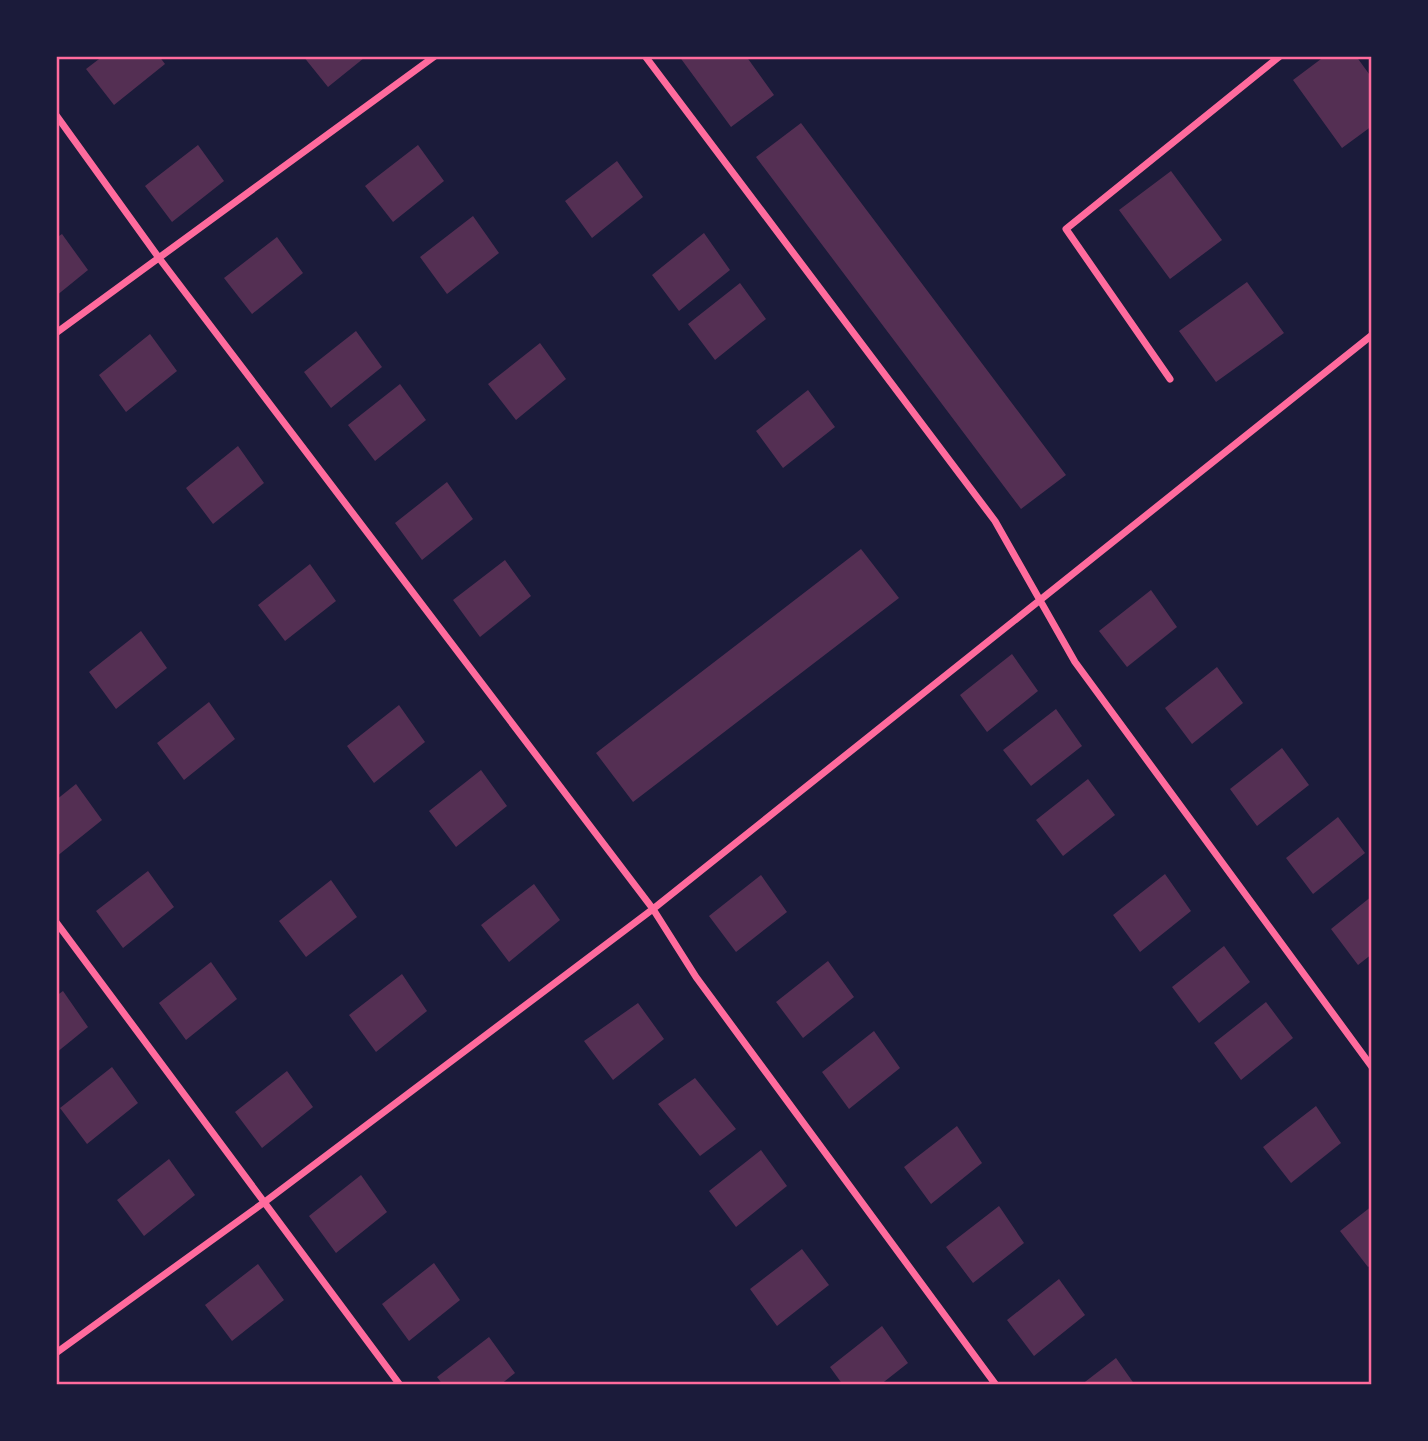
<svg xmlns="http://www.w3.org/2000/svg" width="1428" height="1441" viewBox="0 0 1428 1441" font-family="'Fira Sans',sans-serif">
	<style>
		.building { fill: #542f53 }
		.lines { fill: none; stroke-linecap: round; stroke-linejoin: round }
		.minor { stroke: #ff6b9d; stroke-width: 7 }
		.neatline { fill: none; stroke: #ff6b9d; stroke-width: 2.5 }
	</style>
	<rect width="100%" height="100%" fill="#1b1b3a"/>
	<!-- building -->
	<path class="building" d="M 103,56 L 159,56 L 165,64 L 114,105 L 86,69 Z
		M 303,56 L 362,56 L 364,58 L 328,87 Z
		M 679,56 L 746,56 L 774,95 L 731,127 Z
		M 1325,56 L 1356,56 L 1372,78 L 1372,126 L 1342,148 L 1293,80 Z
		M 801,123 L 1066,475 L 1021,509 L 756,157 Z
		M 198,145 L 224,181 L 172,222 L 145,186 Z
		M 418,145 L 444,181 L 393,222 L 365,186 Z
		M 617,161 L 643,197 L 592,238 L 565,201 Z
		M 1171,171 L 1222,240 L 1170,279 L 1119,210 Z
		M 473,216 L 499,253 L 447,294 L 420,257 Z
		M 704,233 L 730,270 L 679,311 L 652,275 Z
		M 62,234 L 88,270 L 56,296 L 56,238 Z
		M 277,237 L 303,273 L 252,314 L 224,278 Z
		M 1247,282 L 1284,333 L 1216,382 L 1179,331 Z
		M 740,283 L 766,319 L 715,360 L 688,324 Z
		M 356,331 L 382,367 L 331,408 L 304,372 Z
		M 150,334 L 177,371 L 126,412 L 99,375 Z
		M 540,343 L 566,379 L 516,420 L 488,384 Z
		M 400,384 L 426,420 L 375,461 L 348,425 Z
		M 808,390 L 835,427 L 783,468 L 756,431 Z
		M 238,446 L 264,483 L 213,524 L 186,488 Z
		M 447,482 L 473,519 L 422,560 L 395,523 Z
		M 861,549 L 899,598 L 633,802 L 596,753 Z
		M 505,560 L 531,596 L 480,637 L 453,600 Z
		M 310,564 L 336,601 L 285,641 L 258,605 Z
		M 1151,590 L 1177,627 L 1127,667 L 1099,631 Z
		M 141,631 L 167,668 L 116,709 L 89,672 Z
		M 1012,654 L 1038,691 L 987,732 L 960,695 Z
		M 1217,667 L 1243,703 L 1192,744 L 1165,708 Z
		M 209,702 L 235,739 L 184,780 L 157,743 Z
		M 399,705 L 425,742 L 374,783 L 347,746 Z
		M 1056,709 L 1082,746 L 1031,786 L 1003,750 Z
		M 1282,748 L 1309,785 L 1257,826 L 1230,789 Z
		M 481,770 L 507,806 L 456,847 L 429,811 Z
		M 1088,779 L 1115,815 L 1063,856 L 1036,820 Z
		M 76,784 L 102,820 L 56,857 L 56,800 Z
		M 1338,817 L 1365,853 L 1313,894 L 1286,858 Z
		M 148,871 L 174,907 L 123,948 L 96,911 Z
		M 1165,874 L 1191,911 L 1140,952 L 1113,915 Z
		M 761,875 L 787,912 L 736,952 L 709,916 Z
		M 331,880 L 357,917 L 306,957 L 279,921 Z
		M 534,884 L 560,920 L 509,962 L 481,925 Z
		M 1372,896 L 1372,954 L 1358,965 L 1331,929 Z
		M 1224,946 L 1250,982 L 1199,1023 L 1172,987 Z
		M 828,961 L 854,997 L 803,1038 L 776,1002 Z
		M 211,962 L 237,999 L 186,1040 L 159,1003 Z
		M 402,974 L 427,1011 L 376,1052 L 349,1015 Z
		M 63,991 L 88,1027 L 56,1053 L 56,996 Z
		M 1266,1002 L 1293,1038 L 1241,1080 L 1214,1043 Z
		M 638,1003 L 664,1039 L 613,1080 L 584,1041 Z
		M 874,1031 L 900,1068 L 849,1109 L 822,1072 Z
		M 112,1067 L 138,1103 L 87,1144 L 60,1108 Z
		M 287,1071 L 313,1107 L 262,1148 L 235,1112 Z
		M 695,1078 L 736,1129 L 700,1156 L 658,1104 Z
		M 1316,1106 L 1341,1143 L 1291,1183 L 1263,1147 Z
		M 957,1126 L 982,1163 L 931,1204 L 904,1167 Z
		M 761,1150 L 787,1186 L 736,1227 L 709,1191 Z
		M 169,1159 L 195,1195 L 144,1236 L 117,1200 Z
		M 361,1175 L 387,1212 L 336,1253 L 309,1216 Z
		M 999,1206 L 1024,1243 L 973,1283 L 946,1247 Z
		M 1372,1206 L 1372,1264 L 1368,1267 L 1340,1231 Z
		M 802,1249 L 829,1285 L 777,1326 L 750,1289 Z
		M 434,1263 L 460,1300 L 409,1341 L 382,1304 Z
		M 258,1264 L 284,1300 L 232,1341 L 205,1305 Z
		M 1059,1279 L 1085,1315 L 1034,1356 L 1007,1320 Z
		M 882,1326 L 908,1363 L 880,1385 L 843,1385 L 830,1367 Z
		M 489,1337 L 515,1373 L 500,1385 L 443,1385 L 437,1377 Z
		M 1116,1358 L 1135,1385 L 1081,1385 Z"/>
	<g class="lines">
		<!-- minor -->
		<path class="minor" d="M 645,56 L 995,521 L 1075,662 L 1372,1067
			M 56,115 L 159,258 L 653,909 L 696,977 L 996,1385
			M 56,333 L 435,56
			M 1170,379 L 1066,229 L 1280,56
			M 56,922 L 400,1385
			M 56,1353 L 266,1201 L 653,909 L 1372,335"/>
	</g>
	<!-- border -->
	<rect width="1428" height="1441" fill="none" stroke="#1b1b3a" stroke-width="116"/>
	<rect x="58" y="58" width="1312" height="1325" class="neatline"/>
</svg>
